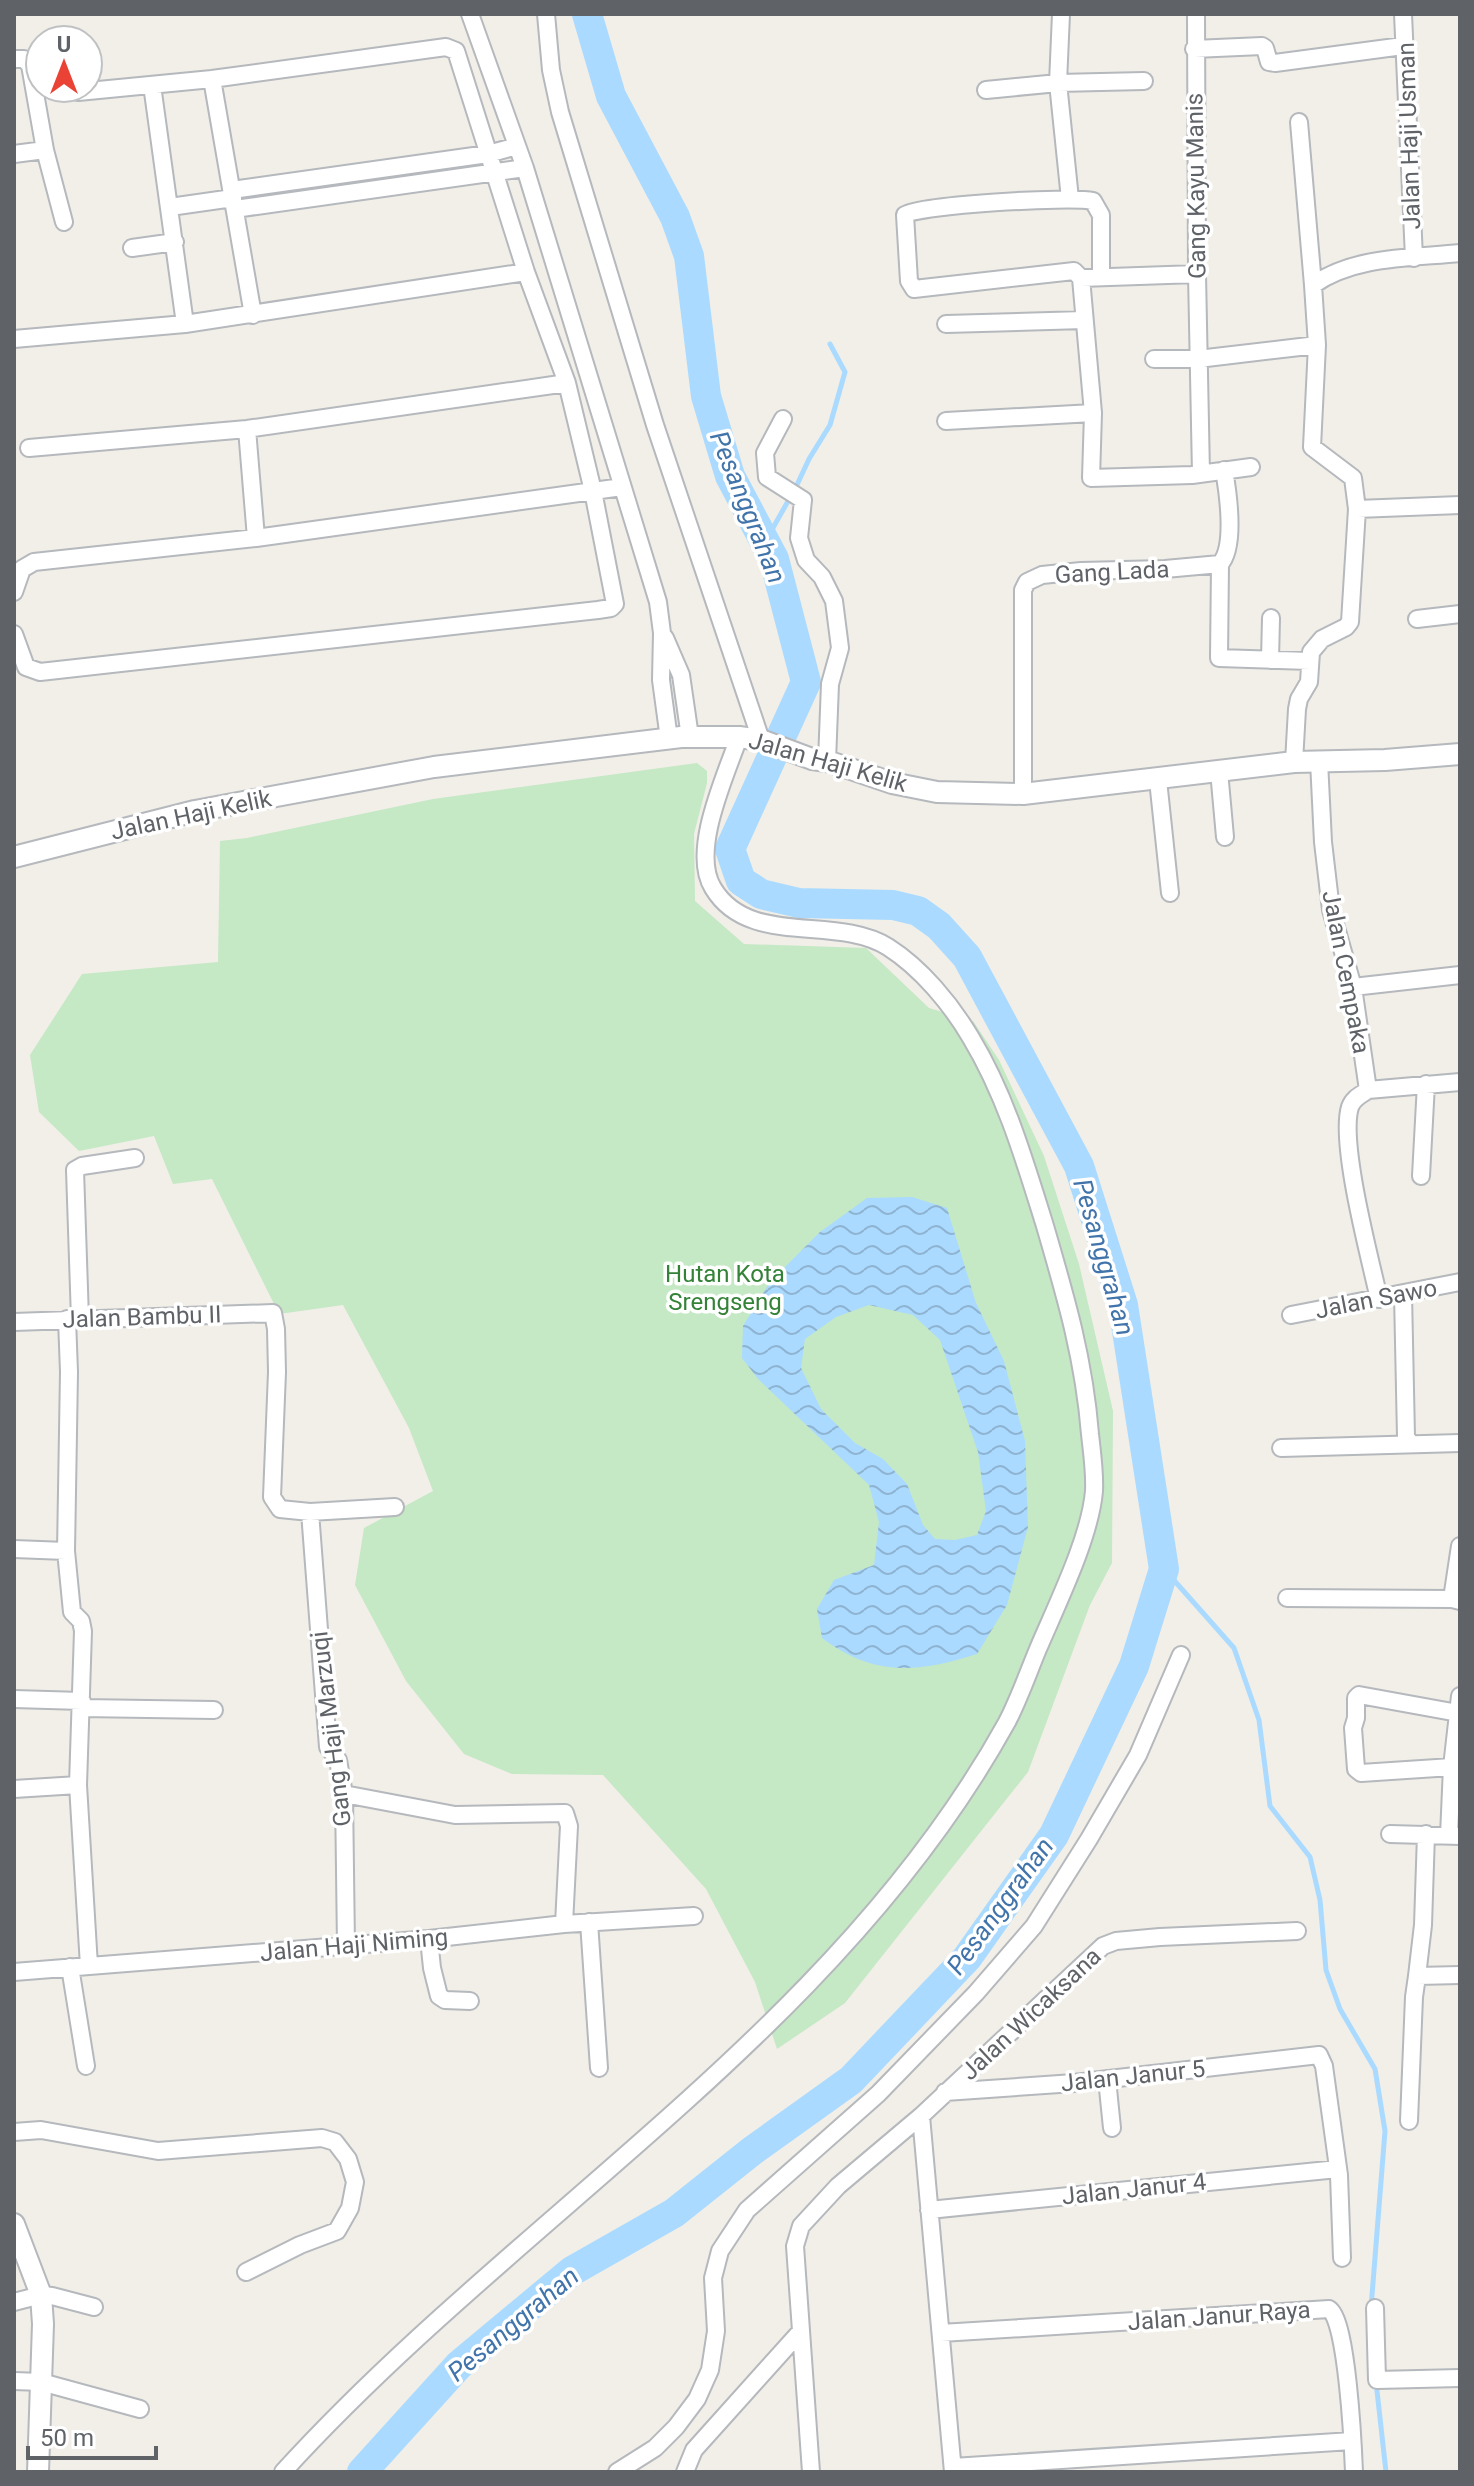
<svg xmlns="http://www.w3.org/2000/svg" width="1474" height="2486" viewBox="0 0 1474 2486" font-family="Roboto,sans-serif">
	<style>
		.park { fill: #c5e8c5 }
		.water { fill: url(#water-waves); fill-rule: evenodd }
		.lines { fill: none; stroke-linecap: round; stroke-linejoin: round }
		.stream { stroke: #aadaff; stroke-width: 5 }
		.river { stroke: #aadaff; stroke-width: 30 }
		.minor-casing { stroke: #b5b8bc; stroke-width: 20 }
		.tertiary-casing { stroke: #b5b8bc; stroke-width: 24 }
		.minor { stroke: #fff; stroke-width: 16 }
		.tertiary { stroke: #fff; stroke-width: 20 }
		.labels { text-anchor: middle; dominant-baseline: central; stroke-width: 7; stroke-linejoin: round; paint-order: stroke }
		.street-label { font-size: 24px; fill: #5f6368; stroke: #fff }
		.park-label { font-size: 24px; fill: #348238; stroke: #fff }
		.water-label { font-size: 26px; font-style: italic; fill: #4174aa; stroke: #fff }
	</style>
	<defs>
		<pattern id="water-waves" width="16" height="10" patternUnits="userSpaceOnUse" patternTransform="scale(2)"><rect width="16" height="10" fill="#aadaff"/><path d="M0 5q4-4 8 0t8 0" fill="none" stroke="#8eb4d2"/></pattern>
	</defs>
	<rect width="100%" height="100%" fill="#f1efe8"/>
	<!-- park -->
	<path class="park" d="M 697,763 L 707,771 L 707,783 L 694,834 L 695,901 L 744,944 L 866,948 L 929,1008 L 973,1021 L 999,1060 L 1044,1156 L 1079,1264 L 1113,1411 L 1112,1563 L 1090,1605 L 1028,1772 L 845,2003 L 777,2049 L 755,1982 L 706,1889 L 603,1775 L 512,1774 L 464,1754 L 406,1681 L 355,1585 L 364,1528 L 433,1491 L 409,1428 L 343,1305 L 279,1314 L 212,1179 L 173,1184 L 154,1136 L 79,1151 L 39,1112 L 30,1055 L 82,974 L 218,962 L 220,841 L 247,838 L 433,799 Z"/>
	<!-- water -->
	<path class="water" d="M 912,1197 L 947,1208 L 976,1303 L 1004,1361 L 1025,1441 L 1028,1527 L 1007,1605 L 977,1654 C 917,1673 874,1677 822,1638 L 817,1609 L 834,1580 L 874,1565 L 879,1522 L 869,1485 L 758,1379 L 742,1358 L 743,1326 L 770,1282 L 820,1232 L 867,1198 ZM 869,1305 L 913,1315 L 940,1340 L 978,1452 L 986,1511 L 977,1535 L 955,1540 L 935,1539 L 923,1525 L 907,1484 L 883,1459 L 855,1443 L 821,1409 L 801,1368 L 805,1339 L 836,1317 Z"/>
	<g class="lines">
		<!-- stream -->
		<path class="stream" d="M 765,542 L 796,487 L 809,459 L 830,425 L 845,372 L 830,344
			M 1164,1569 L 1234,1648 L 1259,1720 L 1270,1806 L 1310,1857 L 1320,1900 L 1326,1970 L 1340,2009 L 1375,2069 L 1385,2131 L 1371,2308
			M 1376,2382 L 1386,2472"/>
		<!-- river -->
		<path class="river" d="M 362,2472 L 459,2365 L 572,2271 L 674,2213 L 752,2151 L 851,2080 L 967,1958 L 1054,1835 L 1134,1666 L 1164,1569 L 1123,1305 L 1079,1166 L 967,957 L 939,926 L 918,911 L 893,905 L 799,903 L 761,894 L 741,881 L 730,849 L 806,682 L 774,559 L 730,476 L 706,396 L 689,256 L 675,217 L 611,96 L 587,14"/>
		<defs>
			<path id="minor" d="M 470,14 L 525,168 L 658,602 L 662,633 L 661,680 L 669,739
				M 546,14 L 551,70 L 560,112 L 655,425 L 761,740
				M 1061,14 L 1058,83 L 1070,199
				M 1196,14 L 1197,274 L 1201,474
				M 1403,14 L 1414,258
				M 1194,49 L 1262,46 L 1265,48 L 1269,62 L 1275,63 L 1403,46
				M 14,59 L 24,59 L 30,65 L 45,150
				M 212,79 L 253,315
				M 152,85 L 185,324
				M 986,90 L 1058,83 L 1144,81
				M 1299,122 L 1313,285
				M 14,154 L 45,150 L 64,222
				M 232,190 L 488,154 L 517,146
				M 170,207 L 233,198
				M 235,209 L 525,168
				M 132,248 L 175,242
				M 1101,277 L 1101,215 L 1093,201 C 1071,196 917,205 905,215 L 909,281 L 914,289 L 1074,271 L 1081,278 L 1197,274
				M 1081,278 L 1093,413 L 1091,478 L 1192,475 L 1251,467
				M 946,324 L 1084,320
				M 14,339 L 185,324 L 526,272
				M 1154,359 L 1198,359 L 1317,345
				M 783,419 L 765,453 L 767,477 L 803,500 L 799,538 L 806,560 L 822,577 L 834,601 L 840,648 L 830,684 L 827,761
				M 946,421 L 1093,413
				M 247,429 L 256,538
				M 29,448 L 247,429 L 567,383
				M 1357,509 L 1460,505
				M 1220,564 L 1219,658 L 1310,661
				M 14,592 L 22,569 L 34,562 L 256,538 L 622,487
				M 1417,619 L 1460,614
				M 14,634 L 26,667 L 40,672 L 598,610 L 611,608 L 615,604 L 593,491 L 567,383 L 526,272 L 456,51 L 446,47 L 212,79 L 78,92
				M 665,638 L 681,675 L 690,737
				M 1270,660 L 1271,618
				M 1319,761 L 1323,842 L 1331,910 L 1353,987 L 1368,1090
				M 1294,762 L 1297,709 L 1299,699 L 1309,682 L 1311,652 L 1322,639 L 1346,627 L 1350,622 L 1357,509 L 1353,478 L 1312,447 L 1317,345 L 1313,285 C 1354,256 1411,258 1460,253
				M 1219,771 L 1225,837
				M 1158,780 L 1170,893
				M 1023,794 L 1023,590 L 1027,582 L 1042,575 L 1081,571 L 1165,569 L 1220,564 C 1236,547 1228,493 1224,470
				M 1353,987 L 1460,975
				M 1421,1176 L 1426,1084
				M 1403,1294 L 1406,1437 L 1411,1444
				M 1379,1299 C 1370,1258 1339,1143 1350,1107 C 1353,1098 1361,1095 1368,1090 L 1460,1082
				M 1291,1315 L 1460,1282
				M 67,1319 L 69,1372 L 66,1551 L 72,1612 L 81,1621 L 83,1631 L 78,1785 L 89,1966
				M 80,1319 L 75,1170 L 82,1166 L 135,1158
				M 14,1322 L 273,1313 L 276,1329 L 277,1372 L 272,1497 L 280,1509 L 310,1512 L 395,1507
				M 1281,1448 L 1460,1443
				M 310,1512 L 328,1747 L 338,1760 L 344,1794 L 346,1946
				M 14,1549 L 66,1551
				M 1287,1598 L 1452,1599
				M 1460,1601 L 1452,1599 L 1460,1546
				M 14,1699 L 82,1701
				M 82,1708 L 214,1710
				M 1452,1767 L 1361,1773 L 1356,1769 L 1353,1728 L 1356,1718 L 1356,1698 L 1359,1695 L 1458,1713
				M 14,1789 L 78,1785
				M 344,1794 L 455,1815 L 565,1813 L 569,1826 L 564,1924
				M 1390,1834 L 1460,1836
				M 1449,1836 L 1452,1767 L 1460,1696
				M 589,1922 L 599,2068
				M 429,1939 L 432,1968 L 439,1996 L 445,2000 L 470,2001
				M 70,1967 L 86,2066
				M 14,1972 L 429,1939 L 564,1924 L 694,1916
				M 1417,1976 L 1423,1925 L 1426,1834
				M 1107,2079 L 1112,2128
				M 945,2092 L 1074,2083 L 1319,2055 L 1324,2066 L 1339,2175 L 1342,2258
				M 921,2116 L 953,2472
				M 1409,2121 L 1414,1997 L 1417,1976 L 1460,1975
				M 14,2132 L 41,2130 L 158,2151 L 322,2138 L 335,2142 L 348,2159 L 355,2182 L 350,2208 L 337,2231 L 300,2245 L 246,2272
				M 929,2210 L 1338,2169
				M 14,2302 L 41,2295 L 52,2296 L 94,2307
				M 1375,2308 L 1377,2380 L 1460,2378
				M 941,2333 L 1329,2309 C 1347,2319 1353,2446 1354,2472
				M 14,2381 L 41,2382 L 140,2409
				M 953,2467 L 1352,2441
				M 283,2472 C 516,2216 836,2032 1007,1722 C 1019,1699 1028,1673 1038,1649 C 1057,1604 1090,1538 1094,1491 C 1095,1472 1092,1453 1090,1434 C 1084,1359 1066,1298 1045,1226 C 1025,1162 1006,1096 971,1038 C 951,1004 921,968 888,947 C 835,914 749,948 713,888 C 690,851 726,775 739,737
				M 617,2472 L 655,2448 L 676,2427 L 697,2399 L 710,2370 L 716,2331 L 713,2278 L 720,2251 L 747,2210 L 878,2094 L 976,1993 L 1034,1926 L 1089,1839 L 1138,1755 L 1181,1655
				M 685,2472 L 694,2450 L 800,2332
				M 811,2472 L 795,2246 L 801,2226 L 838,2186 L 921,2116 L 1103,1946 L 1116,1941 L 1160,1937 L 1297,1931"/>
			<path id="tertiary" d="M 14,857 L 195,811 L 434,767 L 681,737 L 739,737 L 761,740 L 812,759 L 827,761 L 892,783 L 937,792 L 1023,794 L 1294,762 L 1385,760 L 1460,754
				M 14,2224 L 41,2295 L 43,2324 L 38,2472"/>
		</defs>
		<!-- minor casing -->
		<use href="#minor" class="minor-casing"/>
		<!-- tertiary casing -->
		<use href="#tertiary" class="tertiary-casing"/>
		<!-- minor -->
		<use href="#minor" class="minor"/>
		<!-- tertiary -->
		<use href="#tertiary" class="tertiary"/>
	</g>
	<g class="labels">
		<!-- street labels -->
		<g class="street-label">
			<text transform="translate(1409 136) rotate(-92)">Jalan Haji Usman</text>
			<text transform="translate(1196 186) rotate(-91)">Gang Kayu Manis</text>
			<text transform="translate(1112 572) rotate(-3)">Gang Lada</text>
			<text transform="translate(828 762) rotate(16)">Jalan Haji Kelik</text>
			<text transform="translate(191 815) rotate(-12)">Jalan Haji Kelik</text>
			<text transform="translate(1346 972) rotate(79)">Jalan Cempaka</text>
			<text transform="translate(1376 1299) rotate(-11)">Jalan Sawo</text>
			<text transform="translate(142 1317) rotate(-2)">Jalan Bambu II</text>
			<text transform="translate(331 1729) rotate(-97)">Gang Haji Marzuqi</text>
			<text transform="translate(354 1945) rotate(-5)">Jalan Haji Niming</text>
			<text transform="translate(1031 2014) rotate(-43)">Jalan Wicaksana</text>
			<text transform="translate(1133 2076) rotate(-6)">Jalan Janur 5</text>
			<text transform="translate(1134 2189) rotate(-6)">Jalan Janur 4</text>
			<text transform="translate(1219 2316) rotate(-4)">Jalan Janur Raya</text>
		</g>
		<!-- park labels -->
		<g class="park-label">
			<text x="725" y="1274">Hutan Kota<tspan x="725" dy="28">Srengseng</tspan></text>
		</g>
		<!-- water labels -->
		<g class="water-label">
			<text transform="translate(748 507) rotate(68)">Pesanggrahan</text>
			<text transform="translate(1104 1257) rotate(74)">Pesanggrahan</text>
			<text transform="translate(1000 1906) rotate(-54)">Pesanggrahan</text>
			<text transform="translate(513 2324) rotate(-40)">Pesanggrahan</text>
		</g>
	</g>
	<!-- border -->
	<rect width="1474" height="2486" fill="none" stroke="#5f6368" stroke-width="32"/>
	<!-- north arrow -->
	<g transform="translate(64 64)"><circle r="38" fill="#ffffff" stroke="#bfc1c3" stroke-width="2"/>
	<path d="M0-6L14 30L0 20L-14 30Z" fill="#ea4335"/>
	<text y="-12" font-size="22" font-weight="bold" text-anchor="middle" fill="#5f6368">U</text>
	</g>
	<!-- scale -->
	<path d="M28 2446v12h128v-12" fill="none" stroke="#5f6368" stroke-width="4"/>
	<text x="40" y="2446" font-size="24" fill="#5f6368" stroke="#ffffff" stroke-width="6" paint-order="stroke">50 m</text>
</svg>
